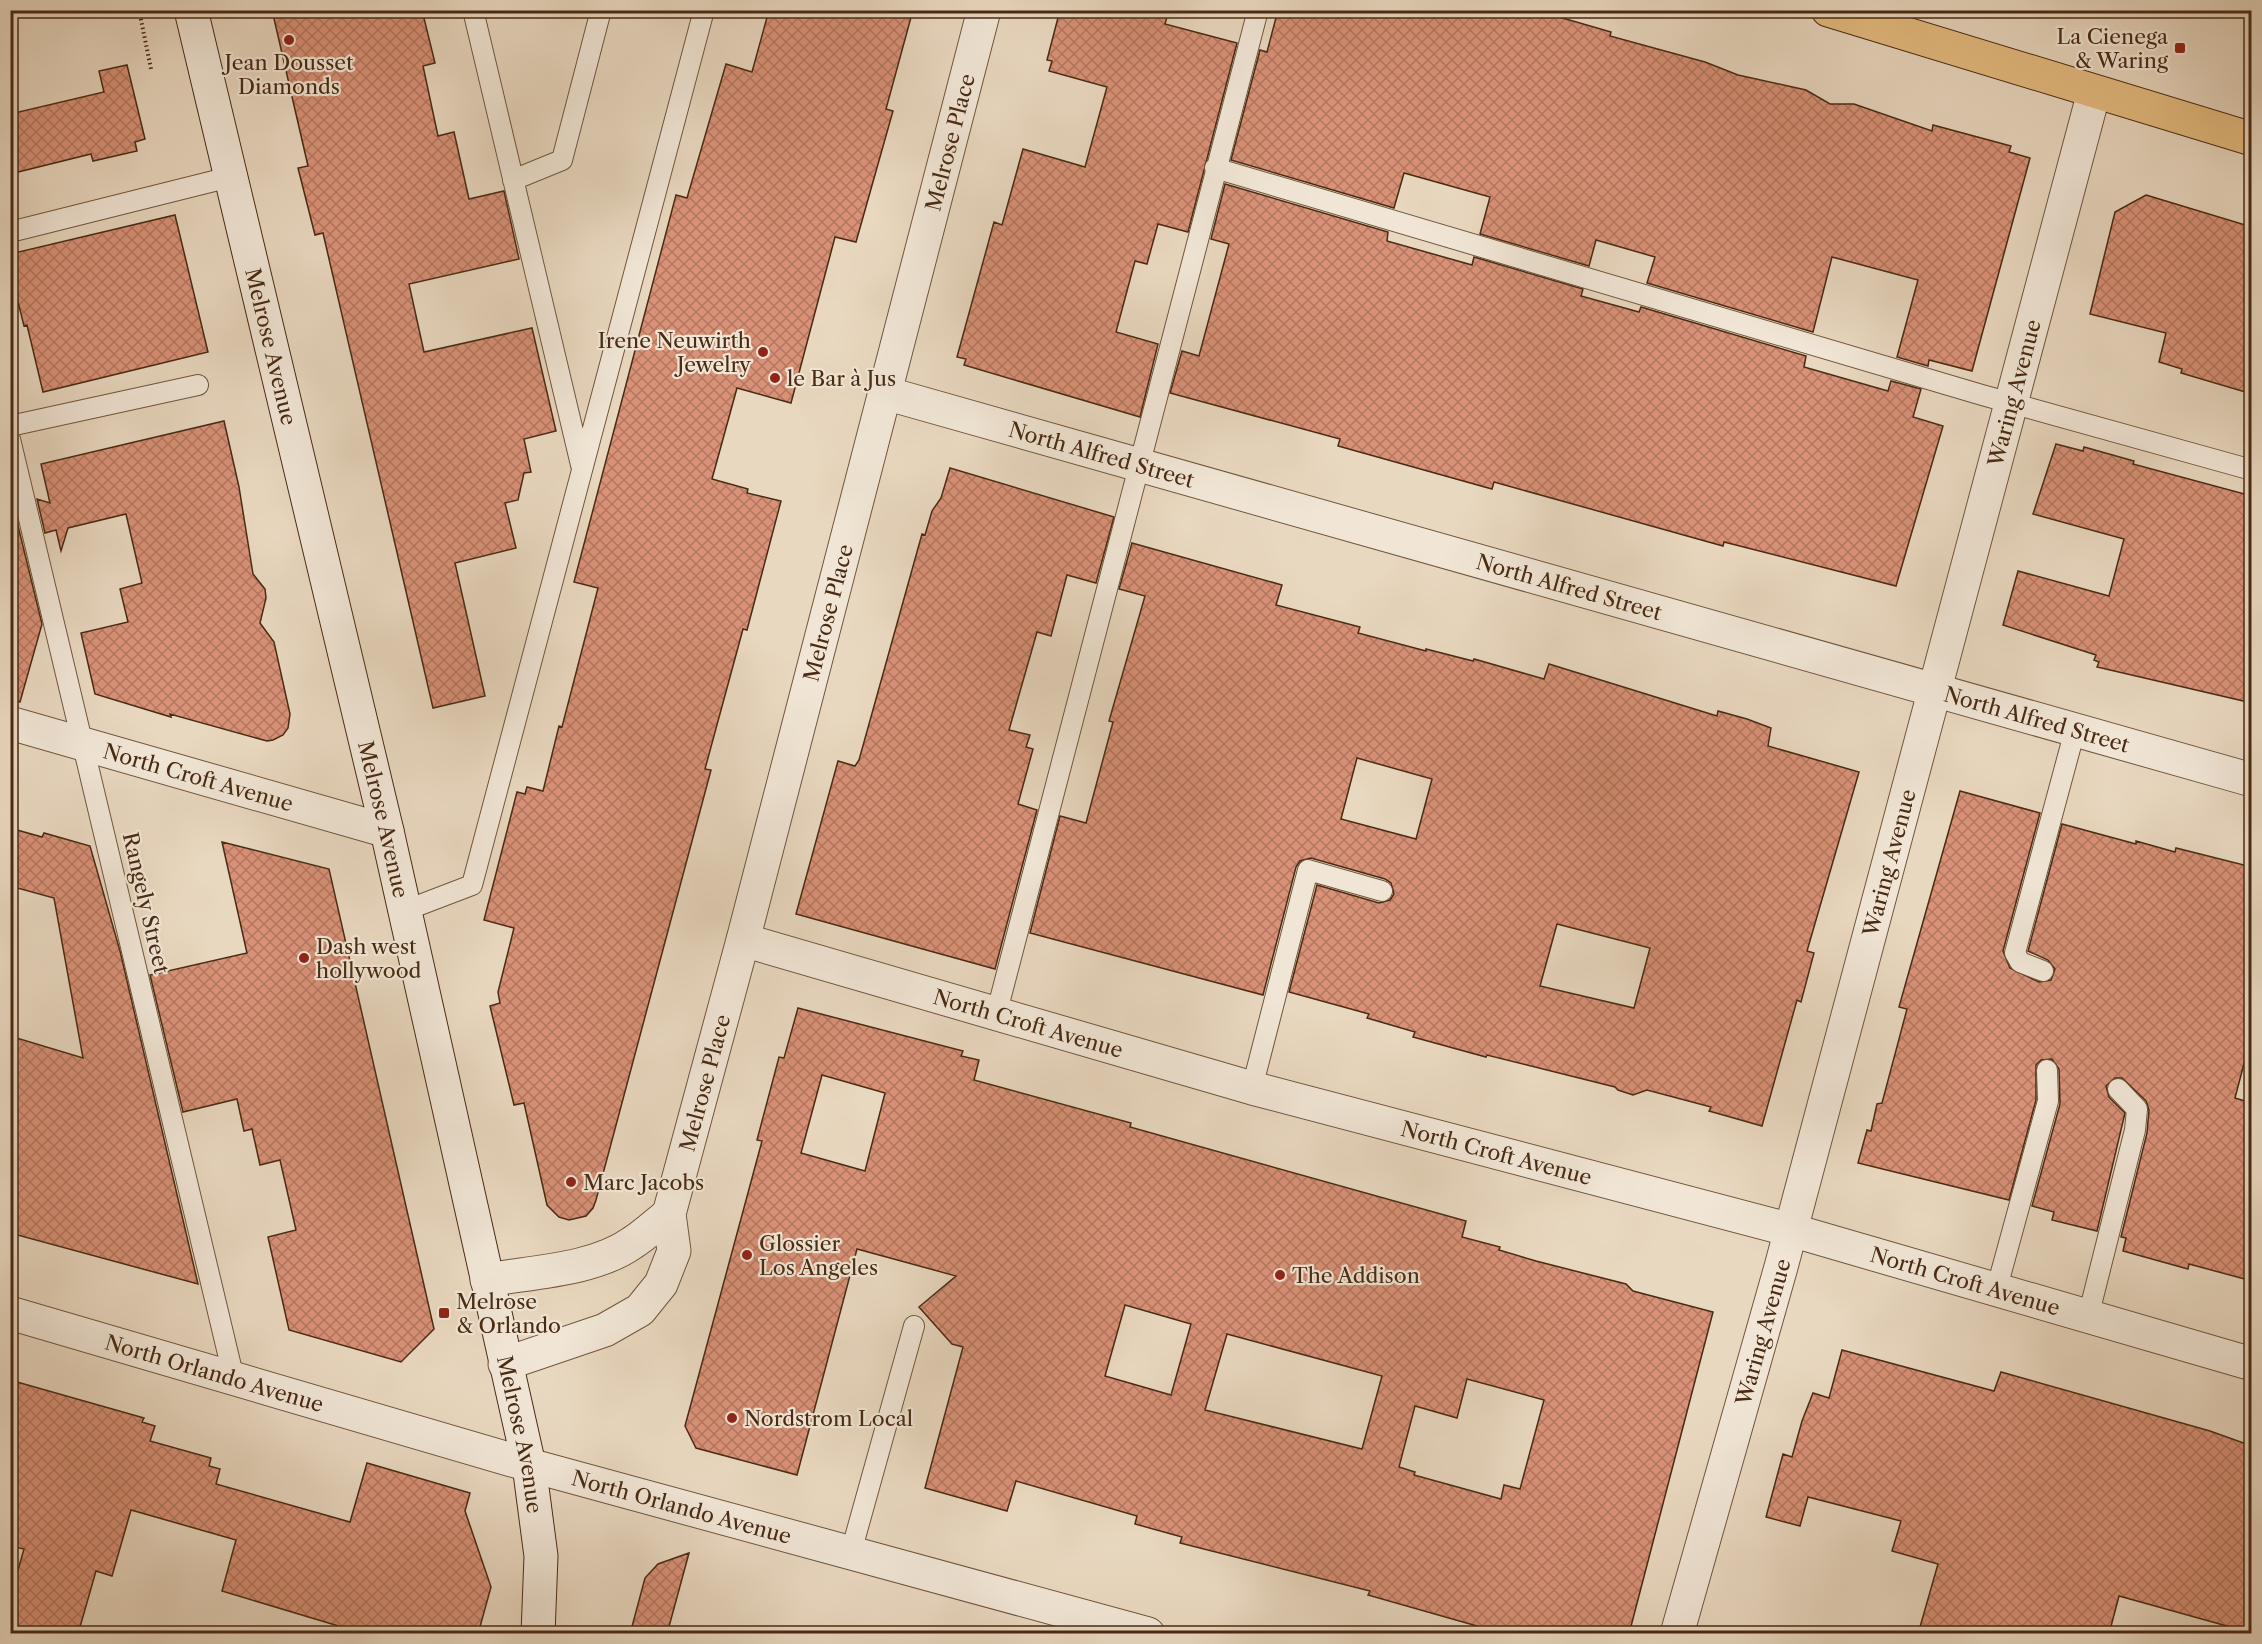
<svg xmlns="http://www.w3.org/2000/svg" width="2262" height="1644" viewBox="0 0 2262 1644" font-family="'Libre Caslon Text',serif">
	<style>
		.building { fill: url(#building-cross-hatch); stroke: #492a12; stroke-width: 1.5; fill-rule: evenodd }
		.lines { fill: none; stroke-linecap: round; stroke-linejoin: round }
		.service-casing { stroke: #71563e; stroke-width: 22 }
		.minor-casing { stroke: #71563e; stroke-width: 35 }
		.secondary-casing { stroke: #492a12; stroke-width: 35 }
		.primary-casing { stroke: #492a12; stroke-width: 35 }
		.path { stroke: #492a12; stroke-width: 4; stroke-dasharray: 1.5 3; stroke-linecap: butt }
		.service { stroke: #f1e6d6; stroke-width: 20 }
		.minor { stroke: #f1e6d6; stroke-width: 33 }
		.secondary { stroke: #f1e6d6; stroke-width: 33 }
		.primary { stroke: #e4bc80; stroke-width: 33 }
		.poi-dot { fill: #8f2418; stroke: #f1e6d6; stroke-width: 2 }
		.labels { text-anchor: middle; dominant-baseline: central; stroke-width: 4.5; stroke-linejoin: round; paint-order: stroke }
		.poi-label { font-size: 21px; fill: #492a12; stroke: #f1e6d6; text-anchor: start }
		.street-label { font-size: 21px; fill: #492a12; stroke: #f1e6d6 }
	</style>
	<defs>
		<pattern id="building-cross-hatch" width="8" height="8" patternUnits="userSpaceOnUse" patternTransform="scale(1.5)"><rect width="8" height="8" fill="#d99177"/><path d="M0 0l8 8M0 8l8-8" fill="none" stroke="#b27760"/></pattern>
	</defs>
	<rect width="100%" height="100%" fill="#e9d8c0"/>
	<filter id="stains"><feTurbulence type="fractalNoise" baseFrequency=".00333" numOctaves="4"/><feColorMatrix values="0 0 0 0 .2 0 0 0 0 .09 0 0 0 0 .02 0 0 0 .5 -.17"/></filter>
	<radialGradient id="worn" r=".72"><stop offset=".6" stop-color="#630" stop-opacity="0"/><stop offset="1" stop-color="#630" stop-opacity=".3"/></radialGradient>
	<!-- building -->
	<path class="building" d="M 272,10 L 422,10 L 435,63 L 423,66 L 438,136 L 454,132 L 469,199 L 504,191 L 519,259 L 409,284 L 424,352 L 532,328 L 556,431 L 524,439 L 531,472 L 524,473 L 518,500 L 505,503 L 516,548 L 455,563 L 485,696 L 433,708 L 323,233 L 315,235 L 298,168 L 308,166 Z
		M 769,10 L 913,10 L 886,109 L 893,111 L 856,242 L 835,237 L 791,403 L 737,388 L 712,479 L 748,489 L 747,493 L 781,501 L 747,630 L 743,629 L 705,769 L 711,770 L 596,1200 L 593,1208 L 586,1216 L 569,1220 L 559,1217 L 547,1205 L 524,1103 L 514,1105 L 490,1006 L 500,1003 L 498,992 L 514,928 L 484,920 L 517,792 L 525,794 L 527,787 L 543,791 L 559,726 L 562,727 L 598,588 L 574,582 L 676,195 L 687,198 L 726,64 L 752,72 Z
		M 1060,10 L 1169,10 L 1165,24 L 1237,43 L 1188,232 L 1158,224 L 1147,264 L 1135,261 L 1116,332 L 1158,344 L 1140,417 L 964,365 L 966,359 L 957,357 L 994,222 L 1002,225 L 1023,149 L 1085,167 L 1107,87 L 1049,71 L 1052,61 L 1047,60 Z
		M 1278,10 L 1535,10 L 1611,32 L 1610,36 L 1705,62 L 1738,75 L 1806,90 L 1830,104 L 1854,104 L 1932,131 L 1933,125 L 2011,146 L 2009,152 L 2030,158 L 1972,371 L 1929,360 L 1928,366 L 1897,357 L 1918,280 L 1832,257 L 1813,332 L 1647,283 L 1655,257 L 1596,240 L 1589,266 L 1480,234 L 1490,197 L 1404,173 L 1394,208 L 1231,160 L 1260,50 L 1267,52 Z
		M 127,65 L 145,139 L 135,142 L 137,151 L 93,161 L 91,154 L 10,174 L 10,114 L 104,92 L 99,71 Z
		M 1225,184 L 1388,232 L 1387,241 L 1472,265 L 1474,257 L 1583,289 L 1581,296 L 1639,312 L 1641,307 L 1806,356 L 1804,367 L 1888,391 L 1891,381 L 1921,389 L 1913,417 L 1943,426 L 1896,586 L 1724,542 L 1723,546 L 1494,482 L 1492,489 L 1338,446 L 1340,439 L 1170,393 L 1182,351 L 1199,356 L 1229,244 L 1211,239 Z
		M 2146,195 L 2252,227 L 2252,394 L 2181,373 L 2182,369 L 2159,362 L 2166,333 L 2090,314 L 2115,212 Z
		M 175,215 L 208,352 L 43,392 L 27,325 L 24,326 L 10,270 L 10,254 Z
		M 224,421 L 239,487 L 253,574 L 265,589 L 266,598 L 260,623 L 274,642 L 290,714 L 288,728 L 283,735 L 273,740 L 267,741 L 170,714 L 171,717 L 95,694 L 81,633 L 128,622 L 120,589 L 142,583 L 126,514 L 68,528 L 61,551 L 56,530 L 45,533 L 37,499 L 50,503 L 41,464 Z
		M 2056,444 L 2083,451 L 2084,447 L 2134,461 L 2133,464 L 2252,496 L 2252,703 L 2097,667 L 2099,662 L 2094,660 L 2096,655 L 2003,625 L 2018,571 L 2109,596 L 2124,539 L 2033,514 Z
		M 950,468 L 1114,517 L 1096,583 L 1067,575 L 1051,636 L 1037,632 L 1009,730 L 1030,735 L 1026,747 L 1033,749 L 1018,804 L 1037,810 L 995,969 L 796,914 L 838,761 L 855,766 L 859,760 L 922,534 L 925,535 L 932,511 L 941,498 Z
		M 10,493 L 42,624 L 20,702 L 10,701 Z
		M 1132,543 L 1282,585 L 1276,605 L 1360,627 L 1358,633 L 1426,651 L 1426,649 L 1473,661 L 1474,659 L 1544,679 L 1549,664 L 1717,716 L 1718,711 L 1747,719 L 1771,728 L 1768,746 L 1859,772 L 1807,951 L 1814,953 L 1801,1002 L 1797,1000 L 1762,1126 L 1709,1111 L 1711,1107 L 1647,1090 L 1633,1095 L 1618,1090 L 1615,1087 L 1487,1055 L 1486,1057 L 1413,1037 L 1415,1032 L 1367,1018 L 1369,1014 L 1289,992 L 1317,885 L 1379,903 L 1390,900 L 1394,894 L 1391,883 L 1385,879 L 1311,858 L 1300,861 L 1296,867 L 1263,995 L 1030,933 L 1060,816 L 1086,823 L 1113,722 L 1109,721 L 1145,596 L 1119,589 ZM 1357,758 L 1432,779 L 1416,839 L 1341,819 ZM 1557,924 L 1650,948 L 1634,1008 L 1540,986 Z
		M 1960,791 L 2040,813 L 2003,951 L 2010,968 L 2039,982 L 2051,980 L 2055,969 L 2048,960 L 2028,951 L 2062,824 L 2136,844 L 2136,841 L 2175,852 L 2176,848 L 2252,867 L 2252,1033 L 2235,1098 L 2252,1103 L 2252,1281 L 2189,1264 L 2188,1269 L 2123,1251 L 2126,1238 L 2121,1237 L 2147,1133 L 2149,1110 L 2146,1101 L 2122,1078 L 2115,1078 L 2106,1086 L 2109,1097 L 2125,1113 L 2097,1231 L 2052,1220 L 2054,1212 L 2032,1206 L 2060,1104 L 2059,1069 L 2052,1059 L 2041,1060 L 2036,1065 L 2036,1100 L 2009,1200 L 1858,1163 L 1867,1130 L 1871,1131 L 1877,1104 L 1882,1103 L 1907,1009 L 1899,1007 Z
		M 10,828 L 42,837 L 44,833 L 90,846 L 120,951 L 198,1284 L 10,1233 L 10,1036 L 83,1058 L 54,898 L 10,886 Z
		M 222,842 L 329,869 L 434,1329 L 401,1362 L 289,1330 L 268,1237 L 296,1230 L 280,1160 L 260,1165 L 252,1129 L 244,1131 L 237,1099 L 183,1112 L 150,975 L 247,953 Z
		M 798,1008 L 963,1051 L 961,1056 L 979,1060 L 974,1080 L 1131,1123 L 1130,1127 L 1466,1221 L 1462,1237 L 1500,1247 L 1499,1250 L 1536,1261 L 1626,1284 L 1633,1291 L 1713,1312 L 1629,1634 L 1505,1634 L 1368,1595 L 1370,1591 L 1180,1543 L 1182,1537 L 1135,1524 L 1137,1516 L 1016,1481 L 1007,1511 L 925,1488 L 963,1347 L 952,1344 L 919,1307 L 956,1276 L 857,1249 L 797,1475 L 696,1448 L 685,1426 L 762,1141 L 757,1140 L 779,1057 L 784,1058 ZM 822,1075 L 885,1093 L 865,1171 L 801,1153 ZM 1125,1305 L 1191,1324 L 1171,1395 L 1105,1376 ZM 1227,1334 L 1382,1376 L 1362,1449 L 1205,1410 ZM 1467,1379 L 1544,1400 L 1520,1489 L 1504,1485 L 1501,1499 L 1414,1475 L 1415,1472 L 1399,1467 L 1415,1406 L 1457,1418 Z
		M 1842,1350 L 1994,1391 L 2001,1372 L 2210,1431 L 2252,1446 L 2252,1633 L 2119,1596 L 2109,1634 L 1918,1634 L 1938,1564 L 1892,1551 L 1901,1521 L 1808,1497 L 1800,1526 L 1766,1517 L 1783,1454 L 1792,1457 L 1802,1421 L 1813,1393 L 1829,1398 Z
		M 10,1380 L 144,1418 L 142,1422 L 155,1426 L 150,1441 L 211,1458 L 209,1466 L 220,1469 L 216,1484 L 350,1522 L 367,1463 L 470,1493 L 465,1511 L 491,1587 L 478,1634 L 365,1634 L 222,1591 L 236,1540 L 131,1510 L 112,1576 L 96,1571 L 78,1634 L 10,1634 L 10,1598 L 24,1549 L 10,1546 Z
		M 689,1553 L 667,1634 L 630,1634 L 645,1578 L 658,1564 Z"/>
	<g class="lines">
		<defs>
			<path id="service" d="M 473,10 L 581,465
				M 1215,168 L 1982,395 L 2252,470
				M 513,180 L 562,160 L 601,10
				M 10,232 L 230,177
				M 10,426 L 198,385
				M 10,439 L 234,1379
				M 404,911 L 472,885 L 704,10
				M 2043,971 L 2020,962 L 2015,953 L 2075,730
				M 996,1015 L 1258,10
				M 1252,1088 L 1308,870 L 1382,891
				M 1996,1291 L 2048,1101 L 2047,1070
				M 2088,1317 L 2135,1130 L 2137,1109 L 2118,1089
				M 851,1552 L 914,1326"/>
			<g id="minor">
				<path id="s1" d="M 885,393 L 2252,780"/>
				<path id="s2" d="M 10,723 L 387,831"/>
				<path id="s3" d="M 743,940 L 1252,1088 L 1791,1230 L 2252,1364"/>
				<path d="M 487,1280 C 532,1272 594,1270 632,1243 C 645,1235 656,1224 669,1214"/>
				<path id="s4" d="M 10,1313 L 529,1465 L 1148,1634"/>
				<path id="s5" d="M 505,1364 L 605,1330 L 640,1310 L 661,1284 L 674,1251 L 669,1214 L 743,940 L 984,10"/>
				<path id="s6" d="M 1677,1634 L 1781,1267 L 2094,92"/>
			</g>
			<g id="secondary">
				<path id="s7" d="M 191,10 L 387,831 L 529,1465 L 541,1556 L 538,1634"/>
			</g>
			<path id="primary" d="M 1828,10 L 2252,139"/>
		</defs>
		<!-- service casing -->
		<use href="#service" class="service-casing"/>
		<!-- minor casing -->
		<use href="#minor" class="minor-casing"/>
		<!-- secondary casing -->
		<use href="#secondary" class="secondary-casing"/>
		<!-- primary casing -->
		<use href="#primary" class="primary-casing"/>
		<!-- path -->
		<path class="path" d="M 139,10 L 151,69"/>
		<!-- service -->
		<use href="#service" class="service"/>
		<!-- minor -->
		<use href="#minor" class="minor"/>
		<!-- secondary -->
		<use href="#secondary" class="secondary"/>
		<!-- primary -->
		<use href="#primary" class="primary"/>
	</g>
	<!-- markers -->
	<g class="poi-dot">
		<circle cx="289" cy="40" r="6"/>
		<rect x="2174" y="42" width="12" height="12" rx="3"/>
		<circle cx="763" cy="352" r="6"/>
		<circle cx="775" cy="378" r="6"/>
		<circle cx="304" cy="958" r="6"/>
		<circle cx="571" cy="1182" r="6"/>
		<circle cx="747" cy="1255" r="6"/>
		<circle cx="1280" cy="1275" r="6"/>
		<rect x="438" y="1307" width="12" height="12" rx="3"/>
		<circle cx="732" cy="1418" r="6"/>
	</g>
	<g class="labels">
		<!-- poi labels -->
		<g class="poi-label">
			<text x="2168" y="36" text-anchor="end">La Cienega<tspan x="2168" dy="24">&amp; Waring</tspan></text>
			<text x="289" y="62" text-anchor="middle">Jean Dousset<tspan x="289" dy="24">Diamonds</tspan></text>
			<text x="751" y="340" text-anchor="end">Irene Neuwirth<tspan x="751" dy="24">Jewelry</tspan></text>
			<text x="787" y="378">le Bar à Jus</text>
			<text x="316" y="946">Dash west<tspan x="316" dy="24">hollywood</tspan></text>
			<text x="583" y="1182">Marc Jacobs</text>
			<text x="759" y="1243">Glossier<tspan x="759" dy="24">Los Angeles</tspan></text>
			<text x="1292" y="1275">The Addison</text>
			<text x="456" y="1301">Melrose<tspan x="456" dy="24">&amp; Orlando</tspan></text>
			<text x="744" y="1418">Nordstrom Local</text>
		</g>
		<!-- street labels -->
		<g class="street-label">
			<text stroke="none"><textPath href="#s5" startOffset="1360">Melrose Place</textPath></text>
			<text stroke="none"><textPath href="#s7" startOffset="346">Melrose Avenue</textPath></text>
			<text stroke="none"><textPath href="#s6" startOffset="1286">Waring Avenue</textPath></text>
			<text stroke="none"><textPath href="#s1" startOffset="225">North Alfred Street</textPath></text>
			<text stroke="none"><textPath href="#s1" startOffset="711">North Alfred Street</textPath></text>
			<text stroke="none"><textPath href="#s5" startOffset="874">Melrose Place</textPath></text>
			<text stroke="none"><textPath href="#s1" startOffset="1197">North Alfred Street</textPath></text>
			<text stroke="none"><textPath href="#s2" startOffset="196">North Croft Avenue</textPath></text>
			<text stroke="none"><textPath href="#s7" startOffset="832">Melrose Avenue</textPath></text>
			<text stroke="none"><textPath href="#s6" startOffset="800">Waring Avenue</textPath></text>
			<text transform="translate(146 903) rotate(77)">Rangely Street</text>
			<text stroke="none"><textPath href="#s3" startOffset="297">North Croft Avenue</textPath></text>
			<text stroke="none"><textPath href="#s5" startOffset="388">Melrose Place</textPath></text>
			<text stroke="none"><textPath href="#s3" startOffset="783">North Croft Avenue</textPath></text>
			<text stroke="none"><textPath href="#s3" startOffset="1269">North Croft Avenue</textPath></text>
			<text stroke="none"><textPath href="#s6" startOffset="314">Waring Avenue</textPath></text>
			<text stroke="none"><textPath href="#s4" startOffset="213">North Orlando Avenue</textPath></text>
			<text stroke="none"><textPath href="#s7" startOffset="1462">Melrose Avenue</textPath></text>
			<text stroke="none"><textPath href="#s4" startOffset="699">North Orlando Avenue</textPath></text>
		</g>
	</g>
	<!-- margin -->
	<rect width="2262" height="1644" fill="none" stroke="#e9d8c0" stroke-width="36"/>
	<rect x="12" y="12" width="2238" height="1620" fill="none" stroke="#492a12" stroke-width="3"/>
	<rect x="18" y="18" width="2226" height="1608" fill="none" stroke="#492a12" stroke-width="1.5"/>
	<rect width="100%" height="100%" filter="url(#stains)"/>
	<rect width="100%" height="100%" fill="url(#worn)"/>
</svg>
